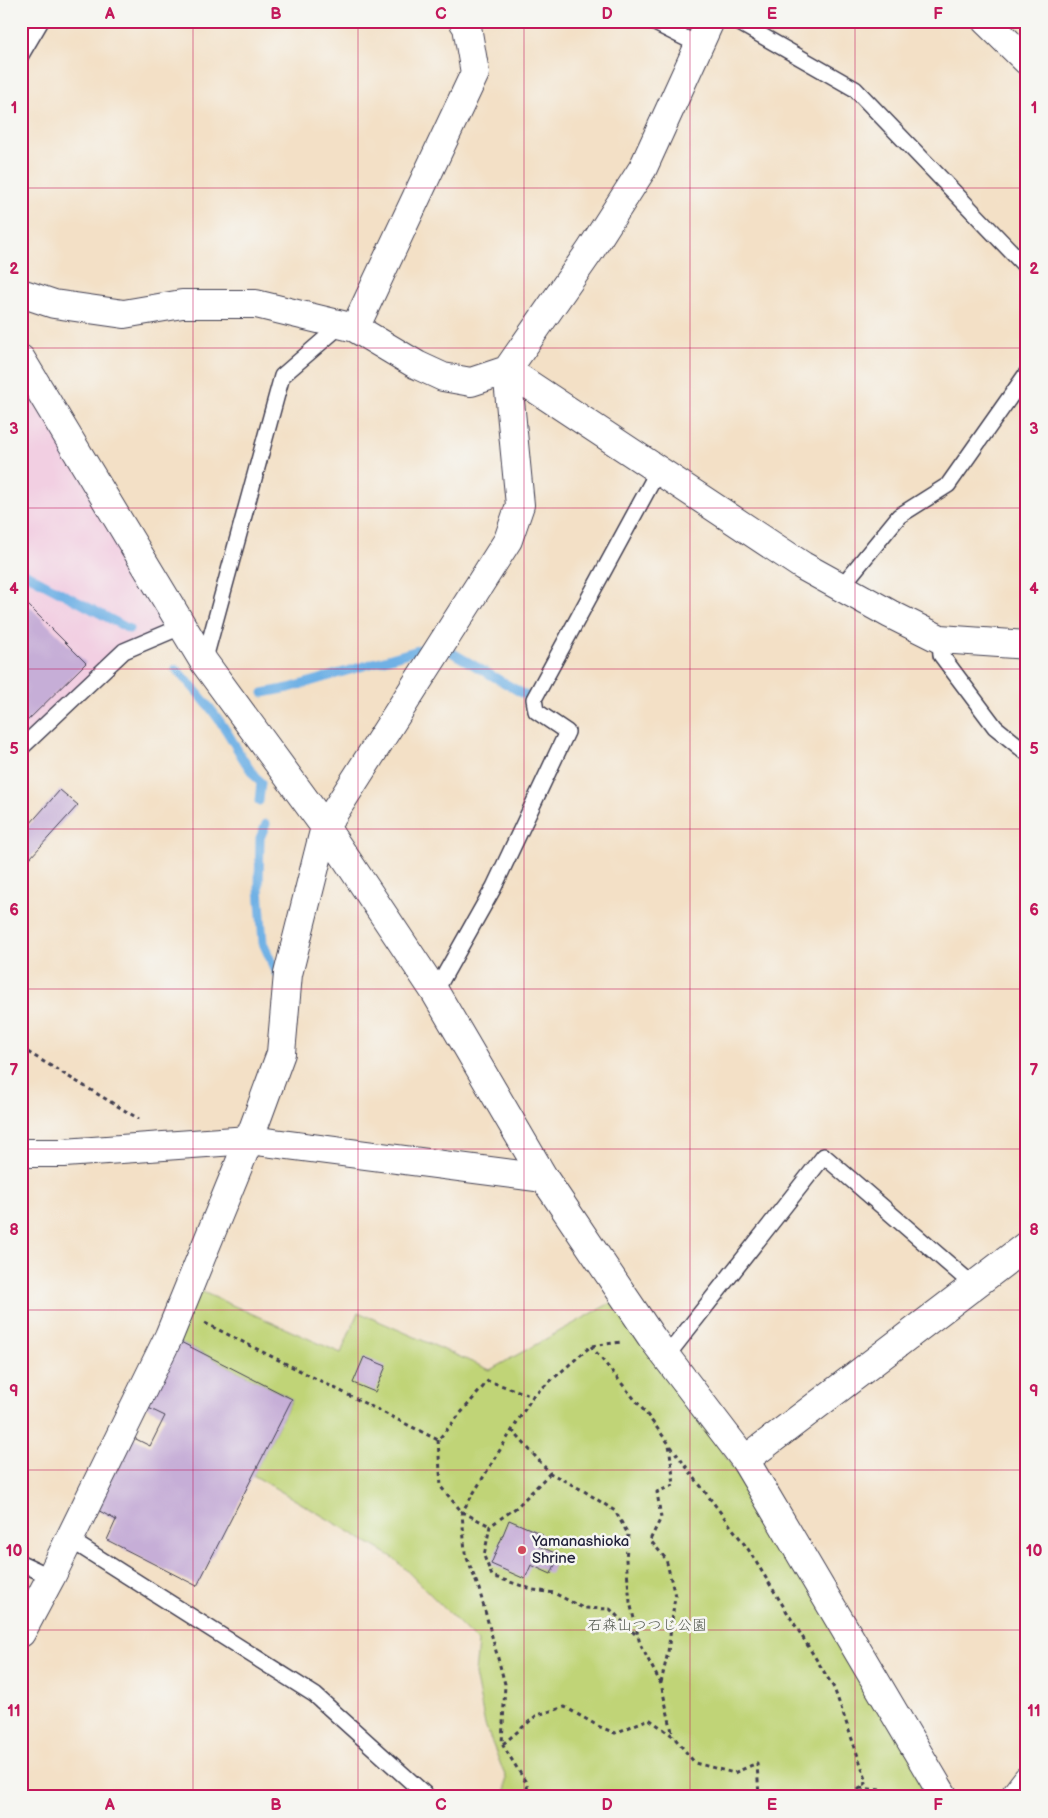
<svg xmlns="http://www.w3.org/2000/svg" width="1048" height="1818" viewBox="0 0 1048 1818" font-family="'Balsamiq Sans','Klee One',sans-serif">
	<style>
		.built { fill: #f2cfe2 }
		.green { fill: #c0d477; stroke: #717b59 }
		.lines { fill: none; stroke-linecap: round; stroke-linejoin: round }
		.stream { stroke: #70b1e5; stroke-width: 9 }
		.building { fill: #c6aed7 }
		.service-casing { stroke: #413e50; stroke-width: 18 }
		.minor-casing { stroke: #413e50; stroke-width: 30 }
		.tertiary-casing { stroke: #413e50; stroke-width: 30 }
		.path { stroke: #413e50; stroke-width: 3; stroke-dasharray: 4 4; stroke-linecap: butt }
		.service { stroke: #fff; stroke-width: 15 }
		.minor { stroke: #fff; stroke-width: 28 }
		.tertiary { stroke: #fff; stroke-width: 28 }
		.grid { fill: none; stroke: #c2185b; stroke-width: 1; stroke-opacity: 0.55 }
		.poi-dot { fill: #d1495b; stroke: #f6f6f2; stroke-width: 2 }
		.labels { text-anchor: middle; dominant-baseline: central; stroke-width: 5; stroke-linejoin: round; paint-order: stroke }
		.poi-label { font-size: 15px; fill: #22223b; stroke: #f6f6f2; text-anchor: start }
		.park-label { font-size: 15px; fill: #51574d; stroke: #f6f6f2 }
		.neatline { fill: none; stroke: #c2185b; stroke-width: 2 }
		.grid-label { font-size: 16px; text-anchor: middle; font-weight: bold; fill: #c2185b }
	</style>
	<rect width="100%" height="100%" fill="#f6f6f2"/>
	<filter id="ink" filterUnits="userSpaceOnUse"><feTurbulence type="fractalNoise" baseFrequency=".02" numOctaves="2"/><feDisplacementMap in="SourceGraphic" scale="10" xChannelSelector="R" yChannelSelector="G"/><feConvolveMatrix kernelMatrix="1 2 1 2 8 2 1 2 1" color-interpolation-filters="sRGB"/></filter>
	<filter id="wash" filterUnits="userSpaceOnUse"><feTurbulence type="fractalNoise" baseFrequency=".0096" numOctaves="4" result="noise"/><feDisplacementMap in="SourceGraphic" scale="20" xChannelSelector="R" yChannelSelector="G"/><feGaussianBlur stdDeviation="1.12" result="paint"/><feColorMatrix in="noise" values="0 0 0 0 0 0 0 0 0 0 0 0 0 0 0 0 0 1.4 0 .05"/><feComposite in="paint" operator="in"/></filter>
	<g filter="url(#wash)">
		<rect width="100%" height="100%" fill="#f3e0c6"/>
		<!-- built -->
		<path class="built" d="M 21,359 L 183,626 L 124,651 L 21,748 Z"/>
		<!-- green -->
		<path class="green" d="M 189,1286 L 341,1353 L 358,1312 L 490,1370 L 623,1296 L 944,1797 L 506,1797 L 506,1778 L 485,1725 L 475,1674 L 478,1642 L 394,1558 L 253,1475 L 292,1399 L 169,1336 Z"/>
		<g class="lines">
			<!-- stream -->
			<path class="stream" d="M 21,568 L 26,574 L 129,629
				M 451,652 L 527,696
				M 176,669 C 195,689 212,708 227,732 C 238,749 246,768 261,783 L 259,801
				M 263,693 L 289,688 L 425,648
				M 266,824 L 260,838 L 259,888 L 263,943 L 277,974"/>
		</g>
		<g id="blocks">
			<!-- building -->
			<path class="building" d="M 21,598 L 86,663 L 21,727 Z
				M 60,790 L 78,805 L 21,868 L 21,834 Z
				M 169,1336 L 292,1399 L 197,1586 L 107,1540 L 116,1520 L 94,1508 L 130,1436 L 150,1446 L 165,1416 L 136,1402 Z
				M 364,1357 L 386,1366 L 375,1392 L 353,1383 Z
				M 509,1520 L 542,1534 L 537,1545 L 559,1555 L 551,1574 L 531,1565 L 525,1579 L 491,1564 Z"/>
		</g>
	</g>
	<g filter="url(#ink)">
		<use href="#blocks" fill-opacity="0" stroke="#413e50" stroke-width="1"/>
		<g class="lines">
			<defs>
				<path id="service" d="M 651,21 L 699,45
					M 736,21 L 855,89 L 1027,268
					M 21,55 L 41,21
					M 841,587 L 899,516 L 948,485 L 1027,373
					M 940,639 L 941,655 L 995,727 L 1027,753
					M 204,662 L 282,376 L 341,325
					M 21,748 L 124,651 L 183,626
					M 435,992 L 494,887 L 567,732 L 536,711 L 534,699 L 659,469
					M 666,1357 L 824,1156 L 973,1285
					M 69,1539 L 315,1695 L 428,1797
					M 21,1563 L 51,1577"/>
				<path id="minor" d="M 986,21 L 1027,61
					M 21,293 L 54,304 L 124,314 L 182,304 L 256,304 L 355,328 L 417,365 L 443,377 L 471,382 L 507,370 L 590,251 L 643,168 L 710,21
					M 355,328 L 475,73 L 467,27 L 463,21
					M 21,359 L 204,662 L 325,827 L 435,992 L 544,1178
					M 507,370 L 803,566 L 890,614 L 940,639 L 1027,645
					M 745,1460 L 1027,1245
					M 21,1633 L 51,1577 L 169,1336 L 249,1140 L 281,1053 L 288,974 L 325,827 L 508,540 L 520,505 L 507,370"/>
				<path id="tertiary" d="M 21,1153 L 64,1153 L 249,1140 L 544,1178 L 652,1338 L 745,1460 L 944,1797
					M 1014,1797 L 1027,1780"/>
			</defs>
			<!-- service casing -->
			<use href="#service" class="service-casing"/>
			<!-- minor casing -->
			<use href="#minor" class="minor-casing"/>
			<!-- tertiary casing -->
			<use href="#tertiary" class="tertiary-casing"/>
			<!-- path -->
			<path class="path" d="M 21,1048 L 139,1119
				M 205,1323 L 438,1440 L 488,1381 L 533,1396
				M 591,1346 L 645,1412 L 748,1549 L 834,1688 L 867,1782 L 850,1797
				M 512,1430 L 550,1473 L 584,1491 L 615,1511 L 628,1534 L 626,1560 L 630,1602 L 640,1644 L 661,1684 L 673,1736
				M 438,1440 L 441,1487 L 462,1512 L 490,1526
				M 550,1473 L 517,1507 L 490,1526 L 484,1556 L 492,1576 L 534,1590 L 554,1593 L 583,1608 L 610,1609 L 638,1637
				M 661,1683 L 668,1652 L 675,1596 L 666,1559 L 650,1540 L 661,1518 L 657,1492 L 674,1485 L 669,1444
				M 503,1744 L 537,1715 L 565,1707 L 598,1726 L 615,1733 L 649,1719 L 673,1736 L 695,1763 L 734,1773 L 757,1763 L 759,1797
				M 860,1788 L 910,1793
				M 528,1797 L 527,1784 L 502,1744 L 505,1684 L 479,1589 L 465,1553 L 462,1512 L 533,1396 L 591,1346 L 621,1342"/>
			<!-- service -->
			<use href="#service" class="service"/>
			<!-- minor -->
			<use href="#minor" class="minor"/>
			<!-- tertiary -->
			<use href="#tertiary" class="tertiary"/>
		</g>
	</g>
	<!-- grid -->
	<path class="grid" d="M 193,21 L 193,1797M 358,21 L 358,1797M 524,21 L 524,1797M 690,21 L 690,1797M 855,21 L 855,1797M 21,188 L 1027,188M 21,348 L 1027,348M 21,508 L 1027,508M 21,669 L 1027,669M 21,829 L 1027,829M 21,989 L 1027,989M 21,1149 L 1027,1149M 21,1310 L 1027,1310M 21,1470 L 1027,1470M 21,1630 L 1027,1630"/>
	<!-- markers -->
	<circle class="poi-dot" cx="522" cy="1550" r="5"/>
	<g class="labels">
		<!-- poi labels -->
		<g class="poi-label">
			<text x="532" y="1541">Yamanashioka<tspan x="532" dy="17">Shrine</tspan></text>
		</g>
		<!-- park labels -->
		<g class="park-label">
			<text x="647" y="1625">石森山つつじ公園</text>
		</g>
	</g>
	<!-- margin -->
	<rect width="1048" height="1818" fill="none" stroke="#f6f6f2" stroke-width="55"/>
	<rect x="28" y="28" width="992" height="1762" class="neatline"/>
	<g class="grid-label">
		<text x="110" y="19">A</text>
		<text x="276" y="19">B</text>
		<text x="441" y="19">C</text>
		<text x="607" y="19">D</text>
		<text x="772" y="19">E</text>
		<text x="938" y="19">F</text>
		<text x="14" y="113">1</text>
		<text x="1034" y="113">1</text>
		<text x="14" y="274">2</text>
		<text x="1034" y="274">2</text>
		<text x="14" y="434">3</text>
		<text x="1034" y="434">3</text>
		<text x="14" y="594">4</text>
		<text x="1034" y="594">4</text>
		<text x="14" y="754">5</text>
		<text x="1034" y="754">5</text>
		<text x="14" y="915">6</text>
		<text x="1034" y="915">6</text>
		<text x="14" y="1075">7</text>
		<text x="1034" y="1075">7</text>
		<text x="14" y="1235">8</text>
		<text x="1034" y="1235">8</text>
		<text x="14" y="1396">9</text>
		<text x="1034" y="1396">9</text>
		<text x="14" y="1556">10</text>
		<text x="1034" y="1556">10</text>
		<text x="14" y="1716">11</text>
		<text x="1034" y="1716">11</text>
		<text x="110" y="1810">A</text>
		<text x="276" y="1810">B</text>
		<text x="441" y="1810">C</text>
		<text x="607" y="1810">D</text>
		<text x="772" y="1810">E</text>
		<text x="938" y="1810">F</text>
	</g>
</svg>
